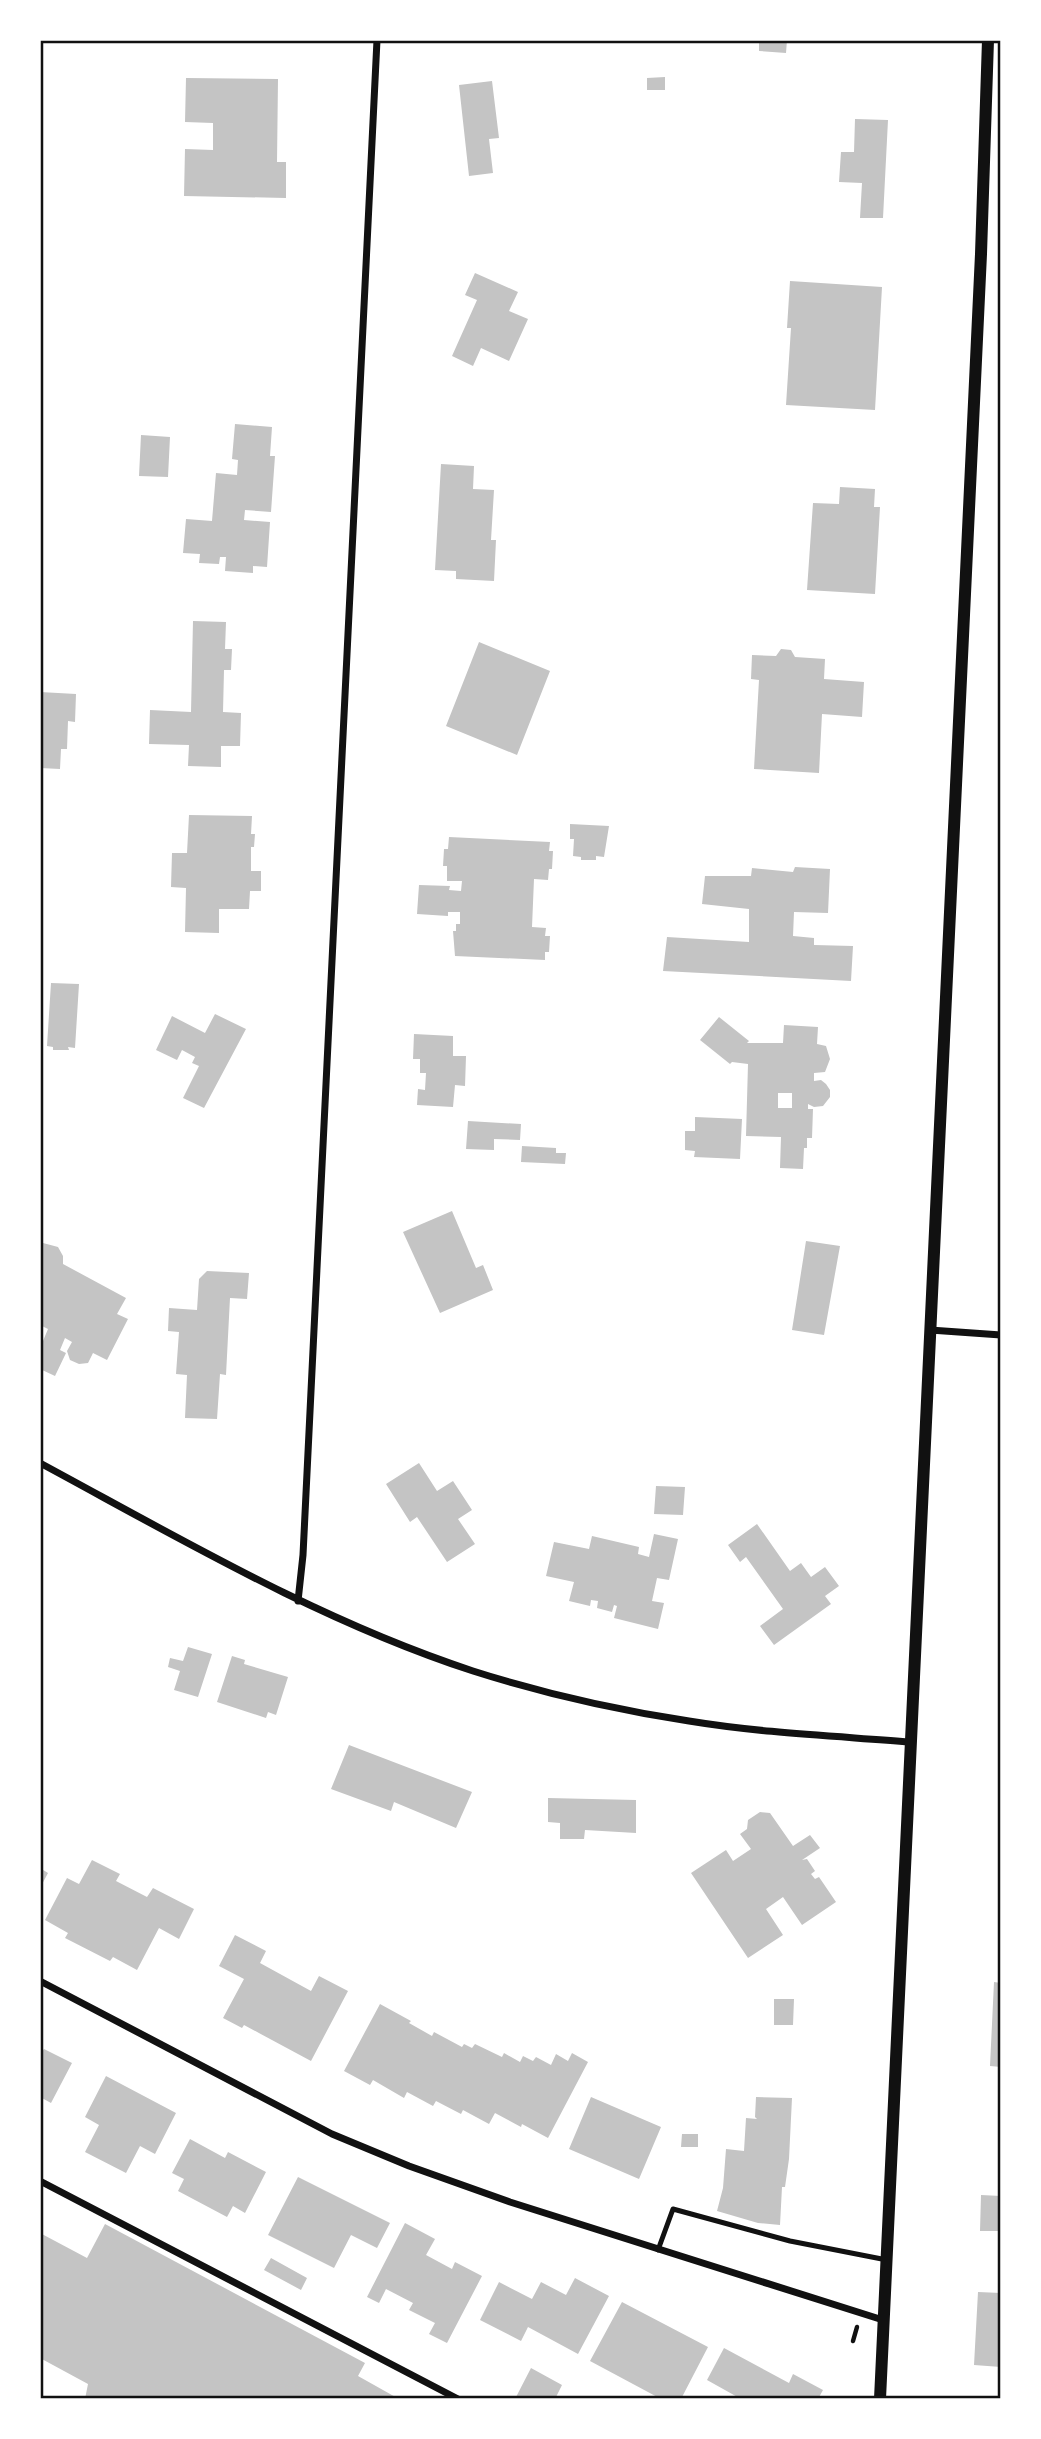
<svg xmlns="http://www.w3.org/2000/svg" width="1041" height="2439" viewBox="0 0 1041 2439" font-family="'PT Serif',serif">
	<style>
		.building { fill: #c4c4c4; fill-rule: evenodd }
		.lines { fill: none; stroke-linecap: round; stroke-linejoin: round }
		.path { stroke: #111; stroke-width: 4.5 }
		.service { stroke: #111; stroke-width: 5 }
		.minor { stroke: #111; stroke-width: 7 }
		.tertiary { stroke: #111; stroke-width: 12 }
		.neatline { fill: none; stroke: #111; stroke-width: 2.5 }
	</style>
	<rect width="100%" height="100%" fill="#fff"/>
	<!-- building -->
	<path class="building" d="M 759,40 L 787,40 L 786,53 L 759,51 Z
		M 665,77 L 665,90 L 647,90 L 647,78 Z
		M 186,78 L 278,79 L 277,162 L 286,162 L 286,198 L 184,196 L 185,149 L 213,150 L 213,123 L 185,122 Z
		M 492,81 L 499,138 L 489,139 L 493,173 L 469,176 L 459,85 Z
		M 855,119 L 888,120 L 883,218 L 860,218 L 862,183 L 839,182 L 841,152 L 854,152 Z
		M 475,273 L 518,292 L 509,311 L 528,319 L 509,361 L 481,348 L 473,366 L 452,356 L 477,300 L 465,295 Z
		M 790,281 L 882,287 L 875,410 L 786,405 L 791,328 L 787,328 Z
		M 235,424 L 272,427 L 270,456 L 275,456 L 271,512 L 245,510 L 244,520 L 270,522 L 267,567 L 253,566 L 253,573 L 225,571 L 226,557 L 220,557 L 219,564 L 199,563 L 200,554 L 183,553 L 186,519 L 212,521 L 216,473 L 237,475 L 238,460 L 232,459 Z
		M 141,435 L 170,437 L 168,477 L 139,476 Z
		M 441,464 L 474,466 L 473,489 L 494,490 L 491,540 L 496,540 L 494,581 L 456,579 L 456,571 L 435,570 Z
		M 840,487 L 875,489 L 874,507 L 880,507 L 875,594 L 807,590 L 813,503 L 839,504 Z
		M 193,621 L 226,622 L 225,649 L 232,649 L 231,670 L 224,670 L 223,712 L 241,713 L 240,746 L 221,746 L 221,767 L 188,766 L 189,745 L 149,744 L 150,710 L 191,712 Z
		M 479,642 L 550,671 L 517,755 L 446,726 Z
		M 781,649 L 791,650 L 795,657 L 825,659 L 824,679 L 864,682 L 862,717 L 822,714 L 819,773 L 754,769 L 759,680 L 751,679 L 752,655 L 776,656 Z
		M 40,692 L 76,694 L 75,722 L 68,721 L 67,749 L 61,749 L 60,769 L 40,768 Z
		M 189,815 L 252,816 L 251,834 L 255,834 L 254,847 L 251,847 L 251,871 L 261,871 L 261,891 L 250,891 L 249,909 L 219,909 L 219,933 L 185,932 L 186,888 L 171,887 L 172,853 L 187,853 Z
		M 570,824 L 609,826 L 604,857 L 596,856 L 596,860 L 581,860 L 581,857 L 573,856 L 574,839 L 570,839 Z
		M 449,837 L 550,842 L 549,851 L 553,851 L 552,869 L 549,869 L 548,880 L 534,879 L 532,927 L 546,928 L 545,936 L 550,936 L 549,952 L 545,952 L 545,960 L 455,956 L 453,931 L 456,931 L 456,924 L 460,924 L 460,912 L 448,912 L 448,916 L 417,914 L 419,885 L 450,886 L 449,890 L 461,891 L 462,881 L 447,881 L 447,866 L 443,866 L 444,849 L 448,849 Z
		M 795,867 L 830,869 L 828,913 L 794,912 L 793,936 L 814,938 L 814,945 L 853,946 L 851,981 L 663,971 L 667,937 L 749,942 L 749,909 L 702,904 L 705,876 L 751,876 L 752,868 L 793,872 Z
		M 51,983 L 79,984 L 75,1048 L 68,1047 L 69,1050 L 53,1050 L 53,1047 L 47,1046 Z
		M 215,1014 L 246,1029 L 204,1108 L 183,1098 L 199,1066 L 192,1063 L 195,1057 L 182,1050 L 177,1060 L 156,1050 L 172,1016 L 205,1033 Z
		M 719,1017 L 749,1041 L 747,1043 L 783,1043 L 784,1025 L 818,1027 L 817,1044 L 826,1046 L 830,1059 L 825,1072 L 814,1073 L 814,1081 L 821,1080 L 826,1084 L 830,1090 L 830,1097 L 823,1106 L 814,1107 L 808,1104 L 808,1109 L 813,1109 L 812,1138 L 807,1138 L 807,1148 L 804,1148 L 803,1169 L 780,1168 L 781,1137 L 746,1136 L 748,1064 L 732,1062 L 730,1064 L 700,1040 ZM 778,1093 L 792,1093 L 792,1108 L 778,1108 Z
		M 414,1034 L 453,1036 L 453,1056 L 466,1056 L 465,1086 L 455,1085 L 453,1107 L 417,1105 L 418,1089 L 425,1090 L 426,1073 L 420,1073 L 420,1059 L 413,1059 Z
		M 695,1117 L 742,1119 L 740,1159 L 694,1157 L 695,1151 L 685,1150 L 685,1131 L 695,1131 Z
		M 468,1121 L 521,1124 L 520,1140 L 494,1139 L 494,1150 L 466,1149 Z
		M 522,1146 L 556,1148 L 556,1153 L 566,1153 L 565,1164 L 521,1162 Z
		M 452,1211 L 476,1268 L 483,1265 L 493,1290 L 440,1313 L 403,1232 Z
		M 806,1241 L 840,1246 L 824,1335 L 792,1330 Z
		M 43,1243 L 58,1247 L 63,1256 L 63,1264 L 126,1298 L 117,1314 L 128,1319 L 107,1360 L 93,1353 L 88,1363 L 79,1364 L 70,1360 L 67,1351 L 72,1342 L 65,1338 L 60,1350 L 66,1353 L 55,1376 L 40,1369 L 40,1340 L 43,1341 L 48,1329 L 40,1325 L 40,1244 Z
		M 207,1271 L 249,1273 L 247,1299 L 230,1298 L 226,1375 L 220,1374 L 217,1419 L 185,1418 L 187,1375 L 176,1374 L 179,1332 L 168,1331 L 169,1308 L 197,1310 L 199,1279 Z
		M 419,1463 L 437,1491 L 453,1481 L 472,1510 L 458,1519 L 475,1544 L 447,1562 L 417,1517 L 410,1522 L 386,1484 Z
		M 656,1486 L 685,1487 L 683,1515 L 654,1514 Z
		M 757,1524 L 790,1571 L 801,1563 L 811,1577 L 825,1567 L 839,1586 L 825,1596 L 831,1604 L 774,1645 L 760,1626 L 783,1609 L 746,1557 L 740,1562 L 728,1545 Z
		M 654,1534 L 678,1539 L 669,1580 L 657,1578 L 652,1601 L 664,1603 L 658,1629 L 614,1618 L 617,1606 L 614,1605 L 612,1612 L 597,1608 L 598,1601 L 591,1600 L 590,1606 L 569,1601 L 574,1582 L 546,1576 L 554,1542 L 589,1549 L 592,1536 L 639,1547 L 638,1554 L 649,1557 Z
		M 188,1647 L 212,1654 L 198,1697 L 174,1690 L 180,1671 L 168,1667 L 170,1658 L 183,1661 Z
		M 232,1656 L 245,1660 L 244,1664 L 288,1677 L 276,1715 L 268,1712 L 266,1718 L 217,1702 Z
		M 349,1745 L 472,1792 L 456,1828 L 394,1802 L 391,1811 L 331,1789 Z
		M 548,1798 L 636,1800 L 636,1833 L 585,1830 L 584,1839 L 560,1839 L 560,1823 L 548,1822 Z
		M 760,1812 L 770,1813 L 793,1846 L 810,1835 L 820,1848 L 802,1860 L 807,1859 L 815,1871 L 811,1874 L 815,1879 L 819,1877 L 836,1902 L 802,1925 L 783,1897 L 766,1909 L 783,1935 L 748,1958 L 691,1873 L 726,1850 L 733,1861 L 751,1849 L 740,1834 L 747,1829 L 748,1820 Z
		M 92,1860 L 120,1874 L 116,1881 L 147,1897 L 153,1888 L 194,1909 L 179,1939 L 159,1928 L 137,1970 L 113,1957 L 110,1961 L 65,1938 L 68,1933 L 45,1920 L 67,1878 L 79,1884 Z
		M 40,1868 L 48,1873 L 40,1888 Z
		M 235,1935 L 266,1951 L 260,1963 L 311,1991 L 319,1976 L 348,1991 L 311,2061 L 244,2025 L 242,2028 L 223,2018 L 244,1979 L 219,1966 Z
		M 994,1982 L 1001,1983 L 1001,2067 L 990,2066 Z
		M 774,1999 L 794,1999 L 793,2025 L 774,2025 Z
		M 380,2004 L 411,2021 L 409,2023 L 432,2036 L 434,2032 L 462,2047 L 464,2044 L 472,2048 L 475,2044 L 502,2057 L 504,2053 L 520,2062 L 523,2056 L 533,2061 L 536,2057 L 551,2065 L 556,2054 L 568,2061 L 572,2053 L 588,2062 L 548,2138 L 522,2124 L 521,2127 L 495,2113 L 489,2124 L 463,2110 L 461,2114 L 436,2101 L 433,2106 L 407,2092 L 404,2098 L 373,2080 L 370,2085 L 344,2071 Z
		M 44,2049 L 72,2063 L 51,2103 L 40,2097 L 40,2055 Z
		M 106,2076 L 176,2113 L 155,2154 L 140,2146 L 126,2173 L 85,2152 L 99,2125 L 85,2117 Z
		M 591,2097 L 661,2127 L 639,2179 L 569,2149 Z
		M 756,2097 L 792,2098 L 789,2159 L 785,2187 L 782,2187 L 780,2225 L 758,2223 L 717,2211 L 723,2188 L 726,2149 L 744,2151 L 746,2118 L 757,2119 L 755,2117 Z
		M 682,2134 L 698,2134 L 698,2147 L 681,2147 Z
		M 190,2139 L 225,2158 L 228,2152 L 266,2172 L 245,2213 L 233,2206 L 227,2217 L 178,2191 L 184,2179 L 172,2173 Z
		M 298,2177 L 390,2223 L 377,2248 L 351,2235 L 334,2268 L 268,2235 Z
		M 981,2195 L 1001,2196 L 1001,2231 L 980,2231 Z
		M 405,2223 L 435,2239 L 426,2255 L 452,2269 L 455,2262 L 482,2276 L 447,2343 L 429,2334 L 435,2323 L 409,2310 L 413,2303 L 386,2289 L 379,2303 L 367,2297 Z
		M 105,2224 L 365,2363 L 358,2376 L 399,2399 L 85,2399 L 88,2384 L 40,2358 L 40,2233 L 87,2258 Z
		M 271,2258 L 307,2278 L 301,2290 L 264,2270 Z
		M 575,2278 L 609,2296 L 578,2354 L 528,2327 L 521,2341 L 480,2320 L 499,2282 L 532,2299 L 541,2282 L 566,2295 Z
		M 978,2292 L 1001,2293 L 1001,2367 L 974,2365 Z
		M 622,2302 L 708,2347 L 681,2399 L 661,2399 L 590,2361 Z
		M 724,2348 L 789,2383 L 793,2374 L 823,2390 L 818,2399 L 741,2399 L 707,2380 Z
		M 531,2368 L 562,2385 L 555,2399 L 515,2399 Z"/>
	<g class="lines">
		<!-- path -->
		<path class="path" d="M 853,2341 L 857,2327"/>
		<!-- service -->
		<path class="service" d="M 658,2250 L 673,2209 L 790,2241 L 887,2260"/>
		<!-- minor -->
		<path class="minor" d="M 930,1330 L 1001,1335
			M 40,1463 C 181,1539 320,1621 473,1671 C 542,1693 617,1710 689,1721 C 762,1733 836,1736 910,1742
			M 298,1601 L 303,1555 L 377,40
			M 40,1981 L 332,2134 L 409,2166 L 510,2202 L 883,2320
			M 40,2181 L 458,2399"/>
		<!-- tertiary -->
		<path class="tertiary" d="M 880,2399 L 981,254 L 988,40"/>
	</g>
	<!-- border -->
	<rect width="1041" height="2439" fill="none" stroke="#ffffff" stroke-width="84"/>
	<rect x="42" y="42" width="957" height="2355" class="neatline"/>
</svg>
